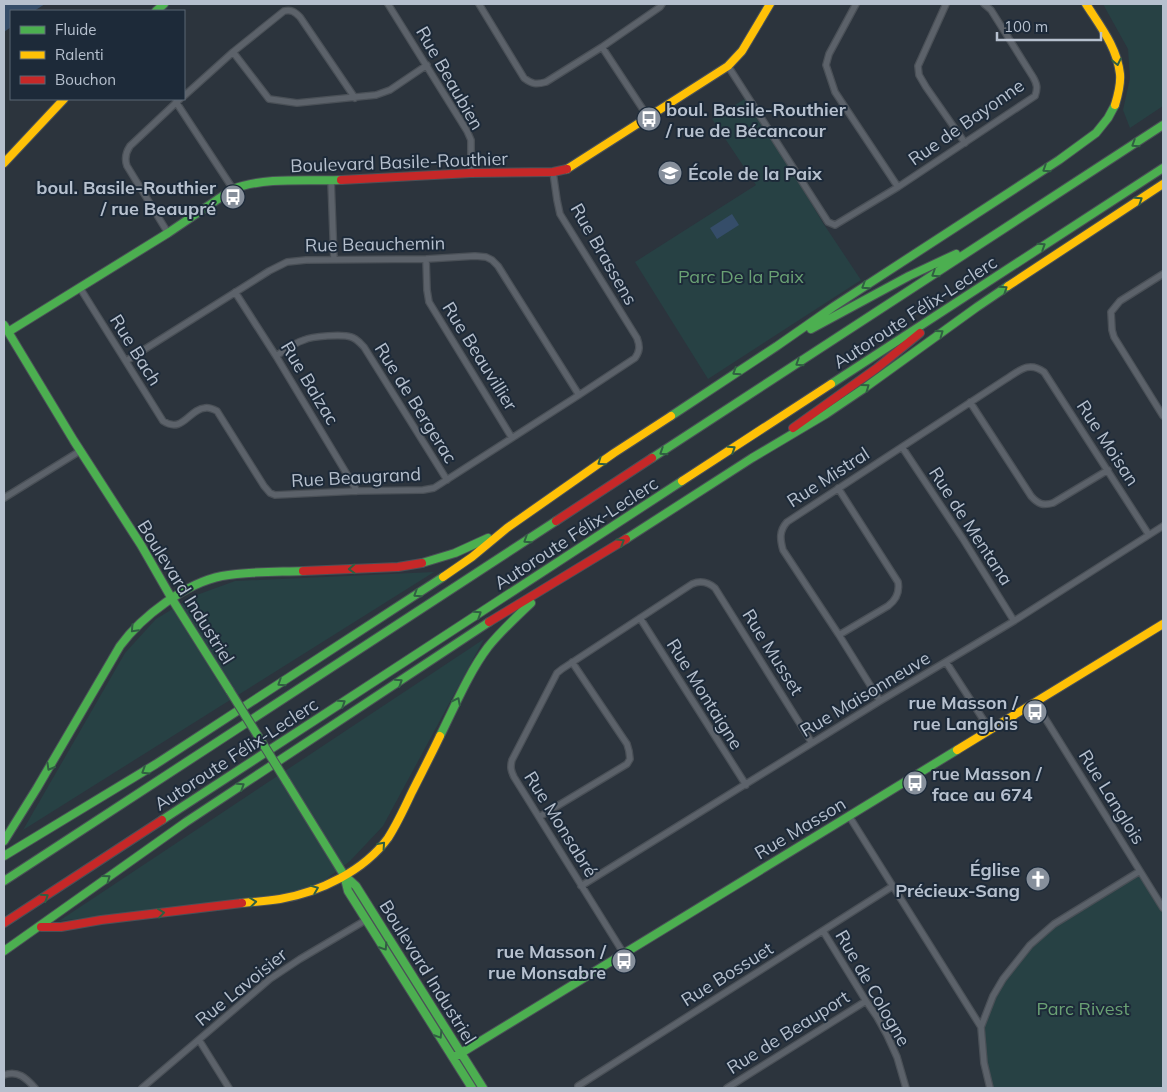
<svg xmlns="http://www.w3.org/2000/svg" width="1167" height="1092" viewBox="0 0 1167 1092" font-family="Mulish,sans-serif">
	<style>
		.green { fill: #274144 }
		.water { fill: #354d69 }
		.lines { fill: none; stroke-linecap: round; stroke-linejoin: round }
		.street-casing { stroke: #4a5057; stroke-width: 8 }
		.fast-casing { stroke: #4a5057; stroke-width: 10 }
		.slow-casing { stroke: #4a5057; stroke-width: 10 }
		.jam-casing { stroke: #4a5057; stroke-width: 10 }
		.street { stroke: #5c626a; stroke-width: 5.5 }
		.fast { stroke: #4caf50; stroke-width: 8 }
		.slow { stroke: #ffc107; stroke-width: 8 }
		.jam { stroke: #c62828; stroke-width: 8 }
		.fast-bridge-casing { stroke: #4a5057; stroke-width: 10; stroke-linecap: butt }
		.fast-bridge { stroke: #4caf50; stroke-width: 8 }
		.oneway { stroke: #305f42 }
		.labels { text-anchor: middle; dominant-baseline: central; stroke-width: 4; stroke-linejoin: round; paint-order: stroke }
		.street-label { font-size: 18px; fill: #b6c0ce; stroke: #1d2a39 }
		.poi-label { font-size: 18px; font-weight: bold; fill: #b6c0ce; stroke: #1d2a39; text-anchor: end }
		.park-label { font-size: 18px; fill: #6aa174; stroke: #1d2a39 }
	</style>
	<rect width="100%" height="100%" fill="#2c343d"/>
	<!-- green -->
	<path class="green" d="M 1103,4 L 1163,4 L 1163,106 L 1130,128 L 1123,110 L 1130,78 L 1128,49 Z
		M 748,97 L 823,223 L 861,280 L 708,379 L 635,262 L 756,185 L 712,119 Z
		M 434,572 L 23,830 L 125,653 L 156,619 L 194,596 L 235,581 Z
		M 484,639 L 383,826 L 350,861 L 325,880 L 303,889 L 281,895 L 59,921 Z
		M 1140,871 L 1163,909 L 1163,1088 L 990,1088 L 981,1038 L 986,1015 L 1002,980 L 1029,946 L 1053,925 Z"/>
	<!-- water -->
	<path class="water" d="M 4,4 L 45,4 L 34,11 L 11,11 L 11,27 L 4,32 Z
		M 732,214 L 739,225 L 717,239 L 710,228 Z"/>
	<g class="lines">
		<defs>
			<path id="street" d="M 388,4 L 467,131 L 471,140 L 471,173
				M 479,4 L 524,78 C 532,84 536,85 546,82 L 602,47 L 660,7 L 662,4
				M 856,4 L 829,54 L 826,65 L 835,92 L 898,187
				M 946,4 L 918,66 L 919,75 L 926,87 L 965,143
				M 602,47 L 648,117
				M 233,52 L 269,99 L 297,103 L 376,95 L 390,90 L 427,65
				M 728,66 L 828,222 L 835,225 L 898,187 L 1035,96 C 1038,88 1037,84 1033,77 L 991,10 L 984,4
				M 184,96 L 233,52 L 284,11 C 291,9 295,12 300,17 L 355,98
				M 176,102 L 233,189
				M 331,180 L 334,260
				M 168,233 L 127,166 C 124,158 126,152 130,146 L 180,99
				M 426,259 L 427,290 L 429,302 L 512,438
				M 1163,274 L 1120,301 L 1111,312 L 1112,330 L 1114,337 L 1163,416
				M 80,288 L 163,421 C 183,434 189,409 205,408 C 209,407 213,409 217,411 L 264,486 L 270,493 L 275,495 L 357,491 L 423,490 L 434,488 L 579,395 L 635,358 C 640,351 640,346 637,338 L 560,214 L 557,200 L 553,172
				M 235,292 L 276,356 L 357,491
				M 276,356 C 285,350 294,343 304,340 C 312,336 343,334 351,337 C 356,338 360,343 364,347 L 447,480
				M 126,361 L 269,271 L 287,262 L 306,260 L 426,259 L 475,256 L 486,257 L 492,260 L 498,266 L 579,395
				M 970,402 L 1031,496 C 1038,504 1043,506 1053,503 L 1108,470
				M 902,447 L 963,539 L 1014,621
				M 838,488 L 898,582 C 900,593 896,600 888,606 L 839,635
				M 4,498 L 80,451
				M 640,618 L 746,785
				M 946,662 L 990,730
				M 880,701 L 839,635 L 783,550 C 780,539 779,531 787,522 L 1006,379 C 1020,370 1029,361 1044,372 L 1149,535
				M 1035,702 L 1163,908
				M 849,816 L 981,1027
				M 539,817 L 627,764 L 630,759 L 629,751 L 627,744 L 572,662
				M 581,886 L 880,701 L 1014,621 L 1163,526
				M 823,931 L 866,1001 L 877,1017 L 887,1035 L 897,1057 L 906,1088
				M 624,954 L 514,777 C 511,771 510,767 512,760 L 557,673 L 562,669 L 692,584 C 701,580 708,582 715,588 L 812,743
				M 199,1040 L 229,1088
				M 4,1075 C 18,1070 26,1078 35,1088
				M 142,1088 L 270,979 L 300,959 L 366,920
				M 579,1088 L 578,1086 L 893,886
				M 727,1088 L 866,1001
				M 990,1088 L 984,1063 L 981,1027 L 993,996 L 1003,979 L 1030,945 L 1054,924 L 1140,871"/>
			<path id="fast" d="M 156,11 L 164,4
				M 4,325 L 74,441 L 141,545 L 172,599 L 230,691
				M 811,329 L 909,276 L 956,254
				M 8,332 L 168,233 L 233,189 C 264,177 308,181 341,180
				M 831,384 L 1163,168
				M 671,416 L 777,346 L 833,307 L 1059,160 L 1096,133 L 1108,118 L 1115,105
				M 652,458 L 1163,125
				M 626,539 L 752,458 L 826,414 L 866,387 L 977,307 L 1008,286
				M 422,563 L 455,553 L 488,538
				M 440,736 C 454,708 469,672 488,647 C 501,631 516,617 531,603
				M 286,781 L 344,875 L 356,886 L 483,1088
				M 162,820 L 682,481
				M 4,841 L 37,788 L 120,646 C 142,616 186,583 222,576 C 247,571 278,572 303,571
				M 4,856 L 156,764 L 443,577
				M 344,875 L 348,891 L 472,1088
				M 4,881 L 556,521
				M 4,951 L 186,822 L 489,622
				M 453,1058 L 957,750"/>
			<path id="slow" d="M 1086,4 C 1100,26 1117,47 1120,74 C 1121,84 1118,95 1115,105
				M 4,163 L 64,99
				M 567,169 L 728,66 L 742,51 L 770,4
				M 1008,286 L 1163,184
				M 682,481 L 831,384
				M 443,577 L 472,557 L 507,528 L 614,453 L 671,416
				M 957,750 L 1163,624
				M 242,903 C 255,902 267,901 280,899 C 320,892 364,871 388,838 C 397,824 404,809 411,794 C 421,774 431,755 440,736"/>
			<path id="jam" d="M 341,180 L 471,173 L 553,172 L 567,169
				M 793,428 L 877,368 L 920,333
				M 556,521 L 652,458
				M 303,571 L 398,567 L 422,563
				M 489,622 L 626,539
				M 4,923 L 162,820
				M 41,927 L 61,927 L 101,920 L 242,903"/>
		</defs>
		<!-- street casing -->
		<use href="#street" class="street-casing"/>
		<!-- fast casing -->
		<use href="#fast" class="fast-casing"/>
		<!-- slow casing -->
		<use href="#slow" class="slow-casing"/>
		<!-- jam casing -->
		<use href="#jam" class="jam-casing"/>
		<!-- street -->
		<use href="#street" class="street"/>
		<!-- fast -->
		<use href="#fast" class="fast"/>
		<!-- slow -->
		<use href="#slow" class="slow"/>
		<!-- jam -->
		<use href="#jam" class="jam"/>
		<defs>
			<path id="fast-bridge" d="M 230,691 L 286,781"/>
		</defs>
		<!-- fast-bridge casing -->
		<use href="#fast-bridge" class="fast-bridge-casing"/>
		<!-- fast-bridge -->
		<use href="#fast-bridge" class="fast-bridge"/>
	</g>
	<!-- one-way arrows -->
	<defs><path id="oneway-chevron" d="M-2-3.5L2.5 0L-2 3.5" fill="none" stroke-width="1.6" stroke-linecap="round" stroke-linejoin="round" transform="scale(1.25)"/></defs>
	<g class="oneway">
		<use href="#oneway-chevron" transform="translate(1117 62) rotate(78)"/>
		<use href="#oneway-chevron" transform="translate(1135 144) rotate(147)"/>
		<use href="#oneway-chevron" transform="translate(1046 169) rotate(147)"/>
		<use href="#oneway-chevron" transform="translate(1139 200) rotate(-33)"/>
		<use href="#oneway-chevron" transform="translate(1042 246) rotate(-33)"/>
		<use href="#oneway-chevron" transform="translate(935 274) rotate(147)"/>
		<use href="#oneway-chevron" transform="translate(865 286) rotate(147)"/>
		<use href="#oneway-chevron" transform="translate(1004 289) rotate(-34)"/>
		<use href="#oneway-chevron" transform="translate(940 333) rotate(-36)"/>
		<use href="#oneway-chevron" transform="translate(799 363) rotate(147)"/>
		<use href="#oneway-chevron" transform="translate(736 372) rotate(147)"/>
		<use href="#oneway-chevron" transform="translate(866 387) rotate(-36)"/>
		<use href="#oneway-chevron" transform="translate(732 449) rotate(-33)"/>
		<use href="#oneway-chevron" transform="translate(663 452) rotate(147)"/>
		<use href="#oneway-chevron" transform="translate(601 462) rotate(145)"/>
		<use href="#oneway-chevron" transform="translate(527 540) rotate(147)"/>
		<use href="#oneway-chevron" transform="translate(621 542) rotate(-32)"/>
		<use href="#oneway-chevron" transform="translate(352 569) rotate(178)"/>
		<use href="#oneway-chevron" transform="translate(417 594) rotate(147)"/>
		<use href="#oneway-chevron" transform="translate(478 614) rotate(-33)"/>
		<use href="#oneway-chevron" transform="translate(134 629) rotate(133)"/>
		<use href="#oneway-chevron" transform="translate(399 682) rotate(-33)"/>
		<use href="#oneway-chevron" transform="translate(281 683) rotate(147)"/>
		<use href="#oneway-chevron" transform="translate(457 701) rotate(-63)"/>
		<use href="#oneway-chevron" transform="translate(342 703) rotate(-33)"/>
		<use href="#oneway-chevron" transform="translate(50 767) rotate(120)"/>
		<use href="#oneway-chevron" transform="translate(145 771) rotate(148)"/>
		<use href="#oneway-chevron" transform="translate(241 786) rotate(-33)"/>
		<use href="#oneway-chevron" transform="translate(382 845) rotate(-48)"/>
		<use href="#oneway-chevron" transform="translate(107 878) rotate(-36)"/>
		<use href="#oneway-chevron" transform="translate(315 889) rotate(-22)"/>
		<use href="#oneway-chevron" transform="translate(45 897) rotate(-33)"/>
		<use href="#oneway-chevron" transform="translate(253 902) rotate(-6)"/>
		<use href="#oneway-chevron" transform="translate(161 913) rotate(-7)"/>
		<use href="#oneway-chevron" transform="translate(384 947) rotate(57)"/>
		<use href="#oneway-chevron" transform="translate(439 1035) rotate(58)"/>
	</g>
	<!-- icons -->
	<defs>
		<symbol id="bus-disc" viewBox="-11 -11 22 22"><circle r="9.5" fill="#868f9b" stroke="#1d2a39"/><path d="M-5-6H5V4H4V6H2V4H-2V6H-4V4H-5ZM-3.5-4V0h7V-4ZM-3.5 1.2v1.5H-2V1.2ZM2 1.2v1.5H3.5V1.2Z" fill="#fff"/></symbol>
		<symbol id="school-disc" viewBox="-11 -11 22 22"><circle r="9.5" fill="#868f9b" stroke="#1d2a39"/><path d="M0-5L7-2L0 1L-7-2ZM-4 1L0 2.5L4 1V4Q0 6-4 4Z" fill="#fff"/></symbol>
		<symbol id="church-disc" viewBox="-11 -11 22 22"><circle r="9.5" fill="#868f9b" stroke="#1d2a39"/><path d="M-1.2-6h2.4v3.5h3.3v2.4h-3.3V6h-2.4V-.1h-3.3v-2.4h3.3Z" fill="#fff"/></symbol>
	</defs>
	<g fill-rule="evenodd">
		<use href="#bus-disc" x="635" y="105" width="28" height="28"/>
		<use href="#school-disc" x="656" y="159" width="28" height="28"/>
		<use href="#bus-disc" x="219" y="183" width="28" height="28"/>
		<use href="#bus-disc" x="1021" y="698" width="28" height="28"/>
		<use href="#bus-disc" x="901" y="769" width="28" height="28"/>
		<use href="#church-disc" x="1024" y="865" width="28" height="28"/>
		<use href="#bus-disc" x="610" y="947" width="28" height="28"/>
	</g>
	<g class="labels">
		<!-- street labels -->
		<g class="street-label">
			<text transform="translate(450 78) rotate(60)">Rue Beaubien</text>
			<text transform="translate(966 122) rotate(-35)">Rue de Bayonne</text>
			<text transform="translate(399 162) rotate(-2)">Boulevard Basile-Routhier</text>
			<text transform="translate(375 244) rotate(-1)">Rue Beauchemin</text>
			<text transform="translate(604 254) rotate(60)">Rue Brassens</text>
			<text transform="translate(915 312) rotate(-33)">Autoroute Félix-Leclerc</text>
			<text transform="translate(136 350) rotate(58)">Rue Bach</text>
			<text transform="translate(480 356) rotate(58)">Rue Beauvillier</text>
			<text transform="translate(310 383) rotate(59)">Rue Balzac</text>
			<text transform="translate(416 403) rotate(58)">Rue de Bergerac</text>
			<text transform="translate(1108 443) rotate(57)">Rue Moisan</text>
			<text transform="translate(356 477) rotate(-3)">Rue Beaugrand</text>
			<text transform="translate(828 477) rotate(-33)">Rue Mistral</text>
			<text transform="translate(971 526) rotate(57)">Rue de Mentana</text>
			<text transform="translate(576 533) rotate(-33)">Autoroute Félix-Leclerc</text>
			<text transform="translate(186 592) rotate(58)">Boulevard Industriel</text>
			<text transform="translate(773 652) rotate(58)">Rue Musset</text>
			<text transform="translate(705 694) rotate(58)">Rue Montaigne</text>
			<text transform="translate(865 694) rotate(-31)">Rue Maisonneuve</text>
			<text transform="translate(236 754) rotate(-33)">Autoroute Félix-Leclerc</text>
			<text transform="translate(1112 797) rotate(58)">Rue Langlois</text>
			<text transform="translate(561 824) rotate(58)">Rue Monsabré</text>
			<text transform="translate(800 828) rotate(-31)">Rue Masson</text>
			<text transform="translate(428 972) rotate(58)">Boulevard Industriel</text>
			<text transform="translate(727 974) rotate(-32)">Rue Bossuet</text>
			<text transform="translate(241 987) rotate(-39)">Rue Lavoisier</text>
			<text transform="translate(873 988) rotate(60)">Rue de Cologne</text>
			<text transform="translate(788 1032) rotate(-32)">Rue de Beauport</text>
		</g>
		<!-- poi labels -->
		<g class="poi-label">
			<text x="666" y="109" text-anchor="start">boul. Basile-Routhier<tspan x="666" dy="21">/ rue de Bécancour</tspan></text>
			<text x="688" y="173" text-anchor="start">École de la Paix</text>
			<text x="216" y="187">boul. Basile-Routhier<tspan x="216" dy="21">/ rue Beaupré</tspan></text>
			<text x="1018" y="702">rue Masson /<tspan x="1018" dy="21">rue Langlois</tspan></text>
			<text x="932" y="773" text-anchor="start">rue Masson /<tspan x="932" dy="21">face au 674</tspan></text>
			<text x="1020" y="869">Église<tspan x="1020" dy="21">Précieux-Sang</tspan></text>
			<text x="606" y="951">rue Masson /<tspan x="606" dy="21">rue Monsabre</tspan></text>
		</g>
		<!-- park labels -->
		<g class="park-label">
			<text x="741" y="276">Parc De la Paix</text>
			<text x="1083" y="1008">Parc Rivest</text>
		</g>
	</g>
	<!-- border -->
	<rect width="1167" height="1092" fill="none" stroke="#b6c0ce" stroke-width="10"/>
	<!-- legend -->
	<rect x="10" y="10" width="175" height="90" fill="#1d2a39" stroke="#5a6675"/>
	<rect x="20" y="26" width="25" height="8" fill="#4caf50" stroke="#5a6675"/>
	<text x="55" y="35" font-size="15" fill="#b6c0ce">Fluide</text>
	<rect x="20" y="51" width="25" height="8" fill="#ffc107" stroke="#5a6675"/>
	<text x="55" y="60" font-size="15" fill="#b6c0ce">Ralenti</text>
	<rect x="20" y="76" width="25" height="8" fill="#c62828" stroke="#5a6675"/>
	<text x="55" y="85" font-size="15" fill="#b6c0ce">Bouchon</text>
	<!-- scale -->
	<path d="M997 32v8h104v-8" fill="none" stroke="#b6c0ce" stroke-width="2.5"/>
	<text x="1004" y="32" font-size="15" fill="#b6c0ce" stroke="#1d2a39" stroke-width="4" paint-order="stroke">100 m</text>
</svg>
